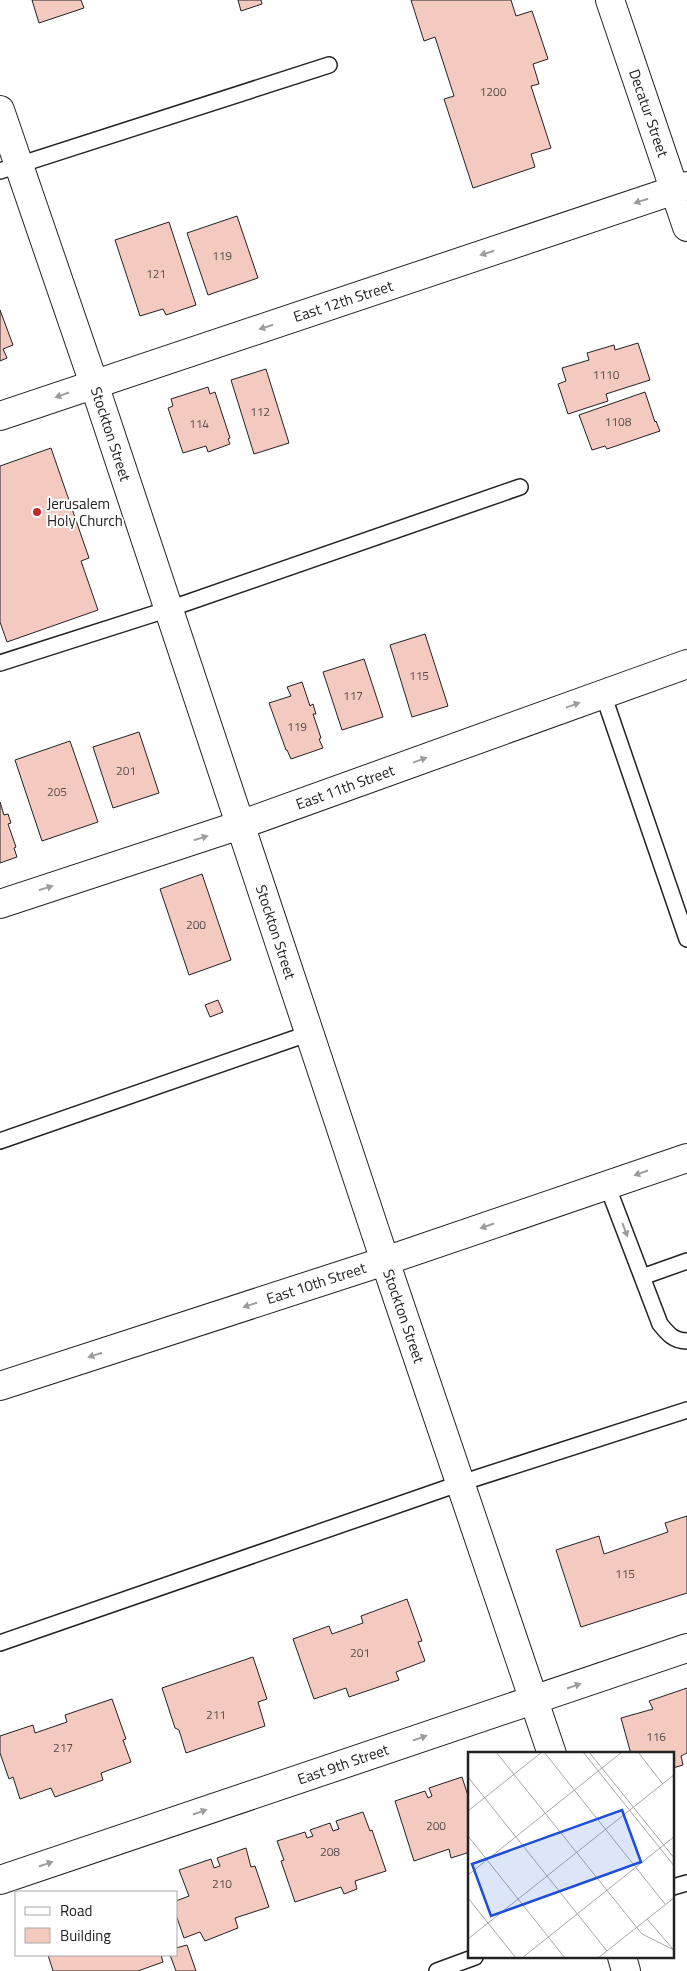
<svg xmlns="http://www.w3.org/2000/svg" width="687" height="1971" viewBox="0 0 687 1971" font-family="'Titillium Web',sans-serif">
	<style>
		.building { fill: #f3c9c0; stroke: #222 }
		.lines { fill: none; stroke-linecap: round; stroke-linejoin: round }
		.service-casing { stroke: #222; stroke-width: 18 }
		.minor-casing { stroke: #222; stroke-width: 30 }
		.service { stroke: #fff; stroke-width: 15 }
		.minor { stroke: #fff; stroke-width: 28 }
		.oneway { fill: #9c9c9c }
		.poi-dot { fill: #c62828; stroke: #fff; stroke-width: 2 }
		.labels { text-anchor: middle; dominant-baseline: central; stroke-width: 4; stroke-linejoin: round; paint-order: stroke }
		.number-label { font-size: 12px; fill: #564c4a }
		.street-label { font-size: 15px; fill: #222; stroke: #fff }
		.poi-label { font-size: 15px; fill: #222; stroke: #fff; text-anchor: start }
		.inset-road { fill: none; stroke: #a7a7a7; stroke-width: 1 }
		.view { fill: #1d4ed8; fill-opacity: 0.15; stroke: #1d4ed8; stroke-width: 2.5 }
		.inset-edge { fill: none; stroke: #222; stroke-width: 2.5 }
	</style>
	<rect width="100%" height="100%" fill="#fff"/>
	<!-- building -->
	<path class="building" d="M 32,0 L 81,0 L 84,8 L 39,23 Z
		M 238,0 L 261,0 L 262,4 L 241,11 Z
		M 411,0 L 511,0 L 516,16 L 532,11 L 548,59 L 533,64 L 539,84 L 531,86 L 551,148 L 531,154 L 535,167 L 473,188 L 444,99 L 454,96 L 435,37 L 424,41 Z
		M 237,216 L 258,278 L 208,295 L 187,233 Z
		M 169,222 L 196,305 L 166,315 L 163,309 L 140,316 L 115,240 Z
		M 0,310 L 13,345 L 3,349 L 7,358 L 0,361 Z
		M 638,343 L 650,380 L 606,394 L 608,401 L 568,414 L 558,384 L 566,381 L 562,368 L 589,360 L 587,353 L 614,345 L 615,350 Z
		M 266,369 L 289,443 L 254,454 L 231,380 Z
		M 208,387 L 210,394 L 215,392 L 230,438 L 228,439 L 230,444 L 208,452 L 206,446 L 183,453 L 168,408 L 173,406 L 171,399 Z
		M 645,392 L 655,422 L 656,421 L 660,431 L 607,449 L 605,446 L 592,450 L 579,415 Z
		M 51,448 L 89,558 L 81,561 L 98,610 L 7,642 L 0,622 L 0,466 Z
		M 425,634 L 448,706 L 412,717 L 390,645 Z
		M 364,659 L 383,717 L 342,730 L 323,672 Z
		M 302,682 L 310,706 L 313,704 L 316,714 L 313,714 L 321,738 L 319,739 L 323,748 L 291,759 L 287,750 L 286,750 L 269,703 L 291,696 L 287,687 Z
		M 139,732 L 159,793 L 113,808 L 93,747 Z
		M 70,741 L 98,822 L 42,841 L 15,760 Z
		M 0,802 L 4,815 L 8,814 L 11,823 L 8,824 L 16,847 L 14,848 L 17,857 L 0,863 Z
		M 202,874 L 231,960 L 189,975 L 160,889 Z
		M 218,1000 L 223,1012 L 210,1017 L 205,1005 Z
		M 687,1516 L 687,1593 L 581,1627 L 556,1550 L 599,1536 L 604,1554 L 668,1532 L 665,1523 Z
		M 407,1599 L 422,1641 L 418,1642 L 425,1661 L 396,1672 L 399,1680 L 349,1697 L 346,1688 L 314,1699 L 293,1639 L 329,1626 L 332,1634 L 363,1623 L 361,1616 Z
		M 253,1657 L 267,1699 L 258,1702 L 265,1726 L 186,1753 L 179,1730 L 175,1728 L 162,1688 Z
		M 687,1688 L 687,1753 L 681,1756 L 683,1765 L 673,1768 L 673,1754 L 631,1754 L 621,1718 L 653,1709 L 649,1701 Z
		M 112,1699 L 126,1739 L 123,1740 L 131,1762 L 101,1773 L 103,1780 L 55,1797 L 51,1788 L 20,1799 L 13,1777 L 9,1779 L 0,1753 L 0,1736 L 33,1725 L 35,1733 L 67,1722 L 65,1715 Z
		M 462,1777 L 470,1802 L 470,1852 L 451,1858 L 449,1849 L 414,1861 L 395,1801 L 425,1791 L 428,1798 L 432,1796 L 429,1788 Z
		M 363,1812 L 370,1831 L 372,1830 L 386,1871 L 355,1881 L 357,1889 L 344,1894 L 341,1887 L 295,1902 L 281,1861 L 284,1860 L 277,1841 L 305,1832 L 307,1838 L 313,1836 L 310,1830 L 330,1823 L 333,1831 L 339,1829 L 336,1821 Z
		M 246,1848 L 251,1867 L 255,1866 L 269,1907 L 235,1918 L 238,1928 L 205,1941 L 200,1932 L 184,1938 L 176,1915 L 176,1901 L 189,1896 L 179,1870 L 211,1859 L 214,1868 L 220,1866 L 217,1858 Z
		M 187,1945 L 196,1971 L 176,1971 L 170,1955 L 176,1955 L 176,1948 Z
		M 48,1955 L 161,1955 L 163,1962 L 138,1971 L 53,1971 Z"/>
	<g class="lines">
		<defs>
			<path id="service" d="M 0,171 L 329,65
				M 0,663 L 169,609 L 520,487
				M 603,694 L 687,939
				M 0,1141 L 310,1033
				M 607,1185 L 660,1324 C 668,1334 674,1341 687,1341
				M 642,1277 L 687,1261
				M 0,1643 L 461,1483 L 687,1410
				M 673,1887 L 687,1883
				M 437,1971 L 475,1957"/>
			<path id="minor" d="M 610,0 L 687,227
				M 0,110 L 94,384 L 385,1261 L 552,1754
				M 0,416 L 687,186
				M 0,904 L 240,825 L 687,664
				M 0,1386 L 385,1261 L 687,1158
				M 0,1880 L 687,1648
				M 622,1957 L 626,1971"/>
		</defs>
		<!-- service casing -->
		<use href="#service" class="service-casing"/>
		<!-- minor casing -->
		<use href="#minor" class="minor-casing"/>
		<!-- service -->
		<use href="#service" class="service"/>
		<!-- minor -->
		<use href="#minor" class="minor"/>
	</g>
	<!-- one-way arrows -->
	<defs><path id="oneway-solid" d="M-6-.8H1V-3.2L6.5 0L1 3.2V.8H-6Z" transform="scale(1.25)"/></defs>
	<g class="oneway">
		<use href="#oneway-solid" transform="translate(641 201) rotate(162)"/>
		<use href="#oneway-solid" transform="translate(487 253) rotate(162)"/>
		<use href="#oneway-solid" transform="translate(266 327) rotate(162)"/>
		<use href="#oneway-solid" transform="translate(62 395) rotate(161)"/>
		<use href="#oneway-solid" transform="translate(573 705) rotate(-20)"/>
		<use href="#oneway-solid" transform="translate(420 760) rotate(-20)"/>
		<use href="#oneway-solid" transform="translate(201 838) rotate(-18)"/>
		<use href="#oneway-solid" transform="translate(46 888) rotate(-18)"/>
		<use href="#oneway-solid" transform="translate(641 1173) rotate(161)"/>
		<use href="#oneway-solid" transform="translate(487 1226) rotate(161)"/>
		<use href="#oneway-solid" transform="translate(625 1230) rotate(69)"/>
		<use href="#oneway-solid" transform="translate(250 1305) rotate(162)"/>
		<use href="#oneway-solid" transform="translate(95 1355) rotate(162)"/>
		<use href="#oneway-solid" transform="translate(574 1686) rotate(-19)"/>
		<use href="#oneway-solid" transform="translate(420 1738) rotate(-19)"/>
		<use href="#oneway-solid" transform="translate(200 1812) rotate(-19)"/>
		<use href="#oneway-solid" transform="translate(46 1864) rotate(-19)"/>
	</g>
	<!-- markers -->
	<circle class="poi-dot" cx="37" cy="512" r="5"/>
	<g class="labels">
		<!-- number labels -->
		<g class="number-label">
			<text x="493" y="91">1200</text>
			<text x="222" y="255">119</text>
			<text x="156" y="273">121</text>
			<text x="606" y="374">1110</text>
			<text x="260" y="411">112</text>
			<text x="618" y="421">1108</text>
			<text x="199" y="423">114</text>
			<text x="419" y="675">115</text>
			<text x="353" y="695">117</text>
			<text x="297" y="726">119</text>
			<text x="126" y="770">201</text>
			<text x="57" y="791">205</text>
			<text x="196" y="924">200</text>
			<text x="625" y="1573">115</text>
			<text x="360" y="1652">201</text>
			<text x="216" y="1714">211</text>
			<text x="656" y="1736">116</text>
			<text x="63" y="1747">217</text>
			<text x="436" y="1825">200</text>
			<text x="330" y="1851">208</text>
			<text x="222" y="1883">210</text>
		</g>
		<!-- street labels -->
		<g class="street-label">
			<text transform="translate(649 113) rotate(71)">Decatur Street</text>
			<text transform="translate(343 301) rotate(-18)">East 12th Street</text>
			<text transform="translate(111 434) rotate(72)">Stockton Street</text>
			<text transform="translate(345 787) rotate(-20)">East 11th Street</text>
			<text transform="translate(276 932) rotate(72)">Stockton Street</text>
			<text transform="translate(316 1283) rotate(-18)">East 10th Street</text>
			<text transform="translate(404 1316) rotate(71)">Stockton Street</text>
			<text transform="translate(343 1764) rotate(-19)">East 9th Street</text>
		</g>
		<!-- poi labels -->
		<g class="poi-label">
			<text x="47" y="503">Jerusalem<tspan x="47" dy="17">Holy Church</tspan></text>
		</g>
	</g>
	<!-- overview -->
	<g transform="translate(468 1752)">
		<rect width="206" height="206" fill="#fff"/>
		<path class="inset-road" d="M 28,0 L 174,182 L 206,198M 76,0 L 197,152M 115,0 L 207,115M 121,0 L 207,107M 170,0 L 194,31M 0,25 L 139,199M 0,59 L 74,0M 0,84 L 97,206M 0,123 L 154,0M 0,146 L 48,206M 179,167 L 205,197M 0,187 L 207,22M 54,206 L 207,84M 130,206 L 207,145"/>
		<path class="view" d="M 154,58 L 173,110 L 23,164 L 4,112 Z"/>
		<rect width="206" height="206" class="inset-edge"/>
	</g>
	<!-- legend -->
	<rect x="15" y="1891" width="162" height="65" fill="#ffffff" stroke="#a7a7a7"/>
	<rect x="25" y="1907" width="25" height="8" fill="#ffffff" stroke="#a7a7a7"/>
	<text x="60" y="1916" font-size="15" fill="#222222">Road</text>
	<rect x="25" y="1928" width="25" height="15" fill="#f3c9c0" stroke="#a7a7a7"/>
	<text x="60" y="1941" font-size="15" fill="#222222">Building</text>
</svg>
